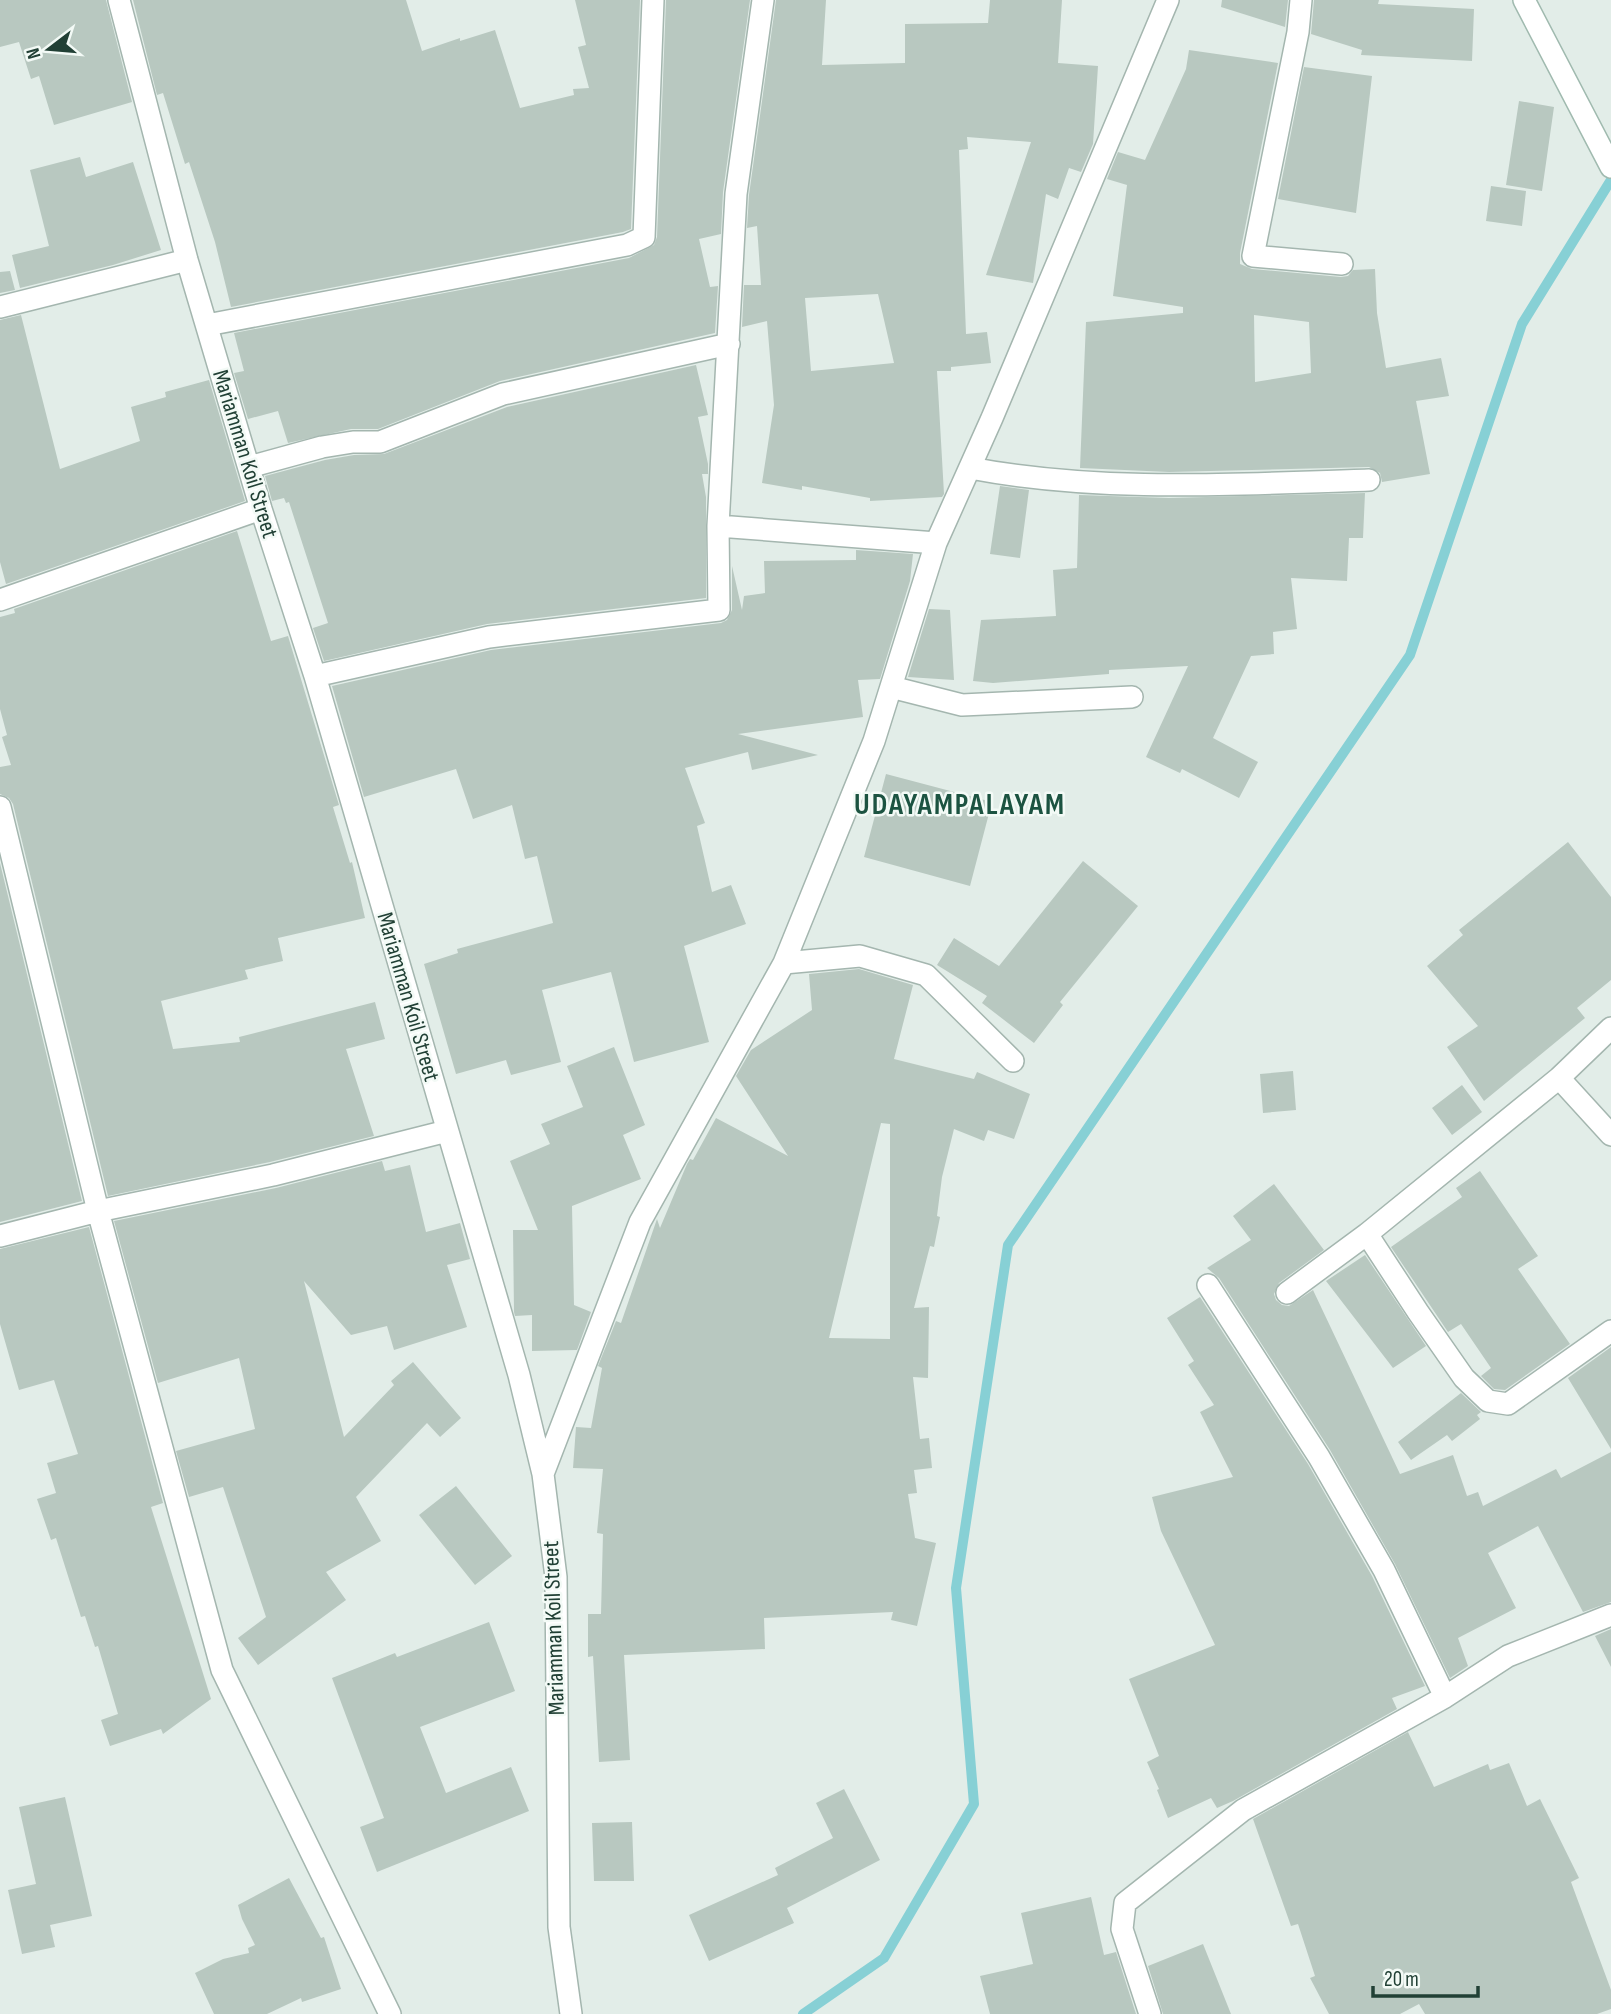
<svg xmlns="http://www.w3.org/2000/svg" width="1611" height="2014" viewBox="0 0 1611 2014" font-family="'Sofia Sans Condensed',sans-serif">
	<style>
		.lines { fill: none; stroke-linecap: round; stroke-linejoin: round }
		.stream { stroke: #87d0d5; stroke-width: 10 }
		.building { fill: #b8c8c0; fill-rule: evenodd }
		.street-casing { stroke: #a4b6af; stroke-width: 24 }
		.secondary-casing { stroke: #a0baaf; stroke-width: 24 }
		.street { stroke: #fff; stroke-width: 21 }
		.secondary { stroke: #fff; stroke-width: 21 }
		.labels { text-anchor: middle; dominant-baseline: central; stroke-width: 5; stroke-linejoin: round; paint-order: stroke }
		.street-label { font-size: 23px; fill: #214035; stroke: #f3faf6 }
		.district-label { font-size: 30px; font-weight: bold; letter-spacing: 2px; fill: #1c5341; stroke: #f3faf6 }
	</style>
	<rect width="100%" height="100%" fill="#e2ede8"/>
	<g class="lines">
		<!-- stream -->
		<path class="stream" d="M 803,2014 L 884,1958 L 974,1804 L 956,1588 L 1008,1245 L 1410,655 L 1522,324 L 1611,180"/>
	</g>
	<!-- building -->
	<path class="building" d="M 0,0 L 106,0 L 132,102 L 54,125 L 39,76 L 31,79 L 19,42 L 0,47 Z
		M 133,0 L 406,0 L 422,51 L 460,38 L 460,41 L 495,30 L 520,108 L 574,95 L 573,89 L 589,88 L 578,47 L 586,45 L 575,0 L 640,0 L 631,229 L 623,232 L 231,307 L 215,242 L 189,162 L 185,164 L 163,93 L 157,95 Z
		M 666,0 L 750,0 L 723,192 L 721,234 L 699,239 L 710,287 L 718,286 L 715,333 L 500,381 L 378,429 L 351,429 L 288,443 L 278,411 L 248,419 L 234,373 L 244,371 L 234,333 L 629,258 L 654,245 L 657,237 Z
		M 776,0 L 826,0 L 822,65 L 905,63 L 905,24 L 988,23 L 990,0 L 1062,0 L 1058,63 L 1098,66 L 1093,144 L 1081,172 L 1069,168 L 1058,199 L 1046,194 L 1033,283 L 986,275 L 1031,142 L 967,137 L 968,149 L 959,150 L 966,334 L 987,332 L 991,363 L 951,367 L 951,371 L 937,371 L 944,494 L 942,497 L 870,501 L 870,498 L 802,486 L 802,490 L 762,483 L 774,405 L 767,321 L 742,327 L 744,285 L 761,285 L 757,226 L 747,228 L 749,195 ZM 878,294 L 894,363 L 811,371 L 805,298 Z
		M 1222,0 L 1288,0 L 1285,27 L 1221,7 Z
		M 1314,0 L 1379,0 L 1378,4 L 1474,9 L 1472,61 L 1361,55 L 1362,50 L 1311,34 Z
		M 1189,50 L 1278,63 L 1240,253 L 1240,264 L 1252,269 L 1341,277 L 1348,276 L 1353,270 L 1375,269 L 1377,313 L 1386,368 L 1441,358 L 1449,396 L 1416,401 L 1430,474 L 1382,482 L 1380,473 L 1369,467 L 1169,472 L 1080,468 L 1086,322 L 1183,313 L 1183,307 L 1113,296 L 1127,185 L 1107,179 L 1118,152 L 1145,160 L 1186,69 ZM 1254,315 L 1309,322 L 1311,373 L 1255,382 Z
		M 1304,67 L 1372,76 L 1356,213 L 1278,199 Z
		M 1519,101 L 1554,107 L 1542,191 L 1506,185 Z
		M 80,157 L 86,177 L 133,162 L 161,250 L 113,265 L 20,288 L 12,255 L 49,246 L 30,170 Z
		M 1491,186 L 1526,191 L 1522,226 L 1486,221 Z
		M 10,271 L 15,290 L 0,293 L 0,272 Z
		M 21,315 L 60,469 L 140,441 L 131,407 L 166,397 L 165,392 L 209,380 L 245,501 L 6,584 L 0,562 L 0,320 Z
		M 696,365 L 708,415 L 698,417 L 708,464 L 708,474 L 702,474 L 706,497 L 706,598 L 487,624 L 324,661 L 313,628 L 328,623 L 289,502 L 286,503 L 284,498 L 272,501 L 265,476 L 325,460 L 354,455 L 384,454 L 507,407 Z
		M 1000,486 L 1029,490 L 1020,558 L 990,554 Z
		M 1365,493 L 1363,538 L 1349,538 L 1347,581 L 1291,578 L 1297,629 L 1273,632 L 1274,654 L 1251,656 L 1213,738 L 1258,762 L 1239,798 L 1182,769 L 1180,773 L 1146,757 L 1188,666 L 1109,670 L 1109,674 L 993,683 L 973,681 L 981,620 L 1056,616 L 1053,570 L 1077,568 L 1079,495 L 1169,498 Z
		M 237,531 L 271,641 L 288,636 L 339,805 L 333,807 L 350,863 L 352,862 L 365,918 L 278,938 L 283,961 L 245,970 L 248,979 L 161,1001 L 173,1049 L 240,1042 L 239,1037 L 375,1002 L 385,1039 L 346,1049 L 374,1136 L 270,1162 L 108,1196 L 13,804 L 9,798 L 0,794 L 0,767 L 11,765 L 2,737 L 7,735 L 0,709 L 0,617 L 15,613 L 14,609 Z
		M 856,550 L 913,554 L 910,581 L 880,679 L 858,680 L 863,717 L 738,734 L 818,755 L 752,770 L 748,752 L 685,768 L 705,823 L 697,826 L 712,892 L 731,885 L 746,924 L 684,946 L 709,1042 L 634,1062 L 611,972 L 542,990 L 561,1062 L 511,1075 L 506,1060 L 456,1074 L 424,964 L 458,953 L 457,949 L 553,923 L 537,856 L 525,859 L 512,805 L 473,819 L 456,769 L 364,797 L 332,686 L 491,650 L 721,623 L 727,620 L 732,610 L 732,566 L 742,610 L 744,596 L 765,593 L 764,561 L 856,560 Z
		M 929,609 L 950,610 L 954,680 L 908,677 Z
		M 886,774 L 992,802 L 970,886 L 864,857 Z
		M 1568,842 L 1611,897 L 1611,980 L 1577,1008 L 1585,1018 L 1484,1101 L 1447,1047 L 1478,1026 L 1427,966 L 1463,935 L 1459,930 Z
		M 1083,861 L 1138,906 L 1060,1002 L 1063,1005 L 1034,1043 L 982,1003 L 987,996 L 937,965 L 954,938 L 999,966 Z
		M 0,863 L 82,1201 L 0,1222 Z
		M 859,969 L 913,985 L 894,1059 L 974,1079 L 977,1072 L 1030,1094 L 1014,1139 L 988,1130 L 984,1141 L 954,1129 L 942,1177 L 937,1216 L 940,1217 L 934,1247 L 930,1246 L 914,1308 L 929,1307 L 928,1378 L 913,1377 L 920,1439 L 929,1438 L 932,1468 L 914,1470 L 917,1493 L 908,1494 L 915,1538 L 936,1543 L 917,1626 L 891,1620 L 893,1612 L 764,1618 L 765,1649 L 624,1655 L 630,1760 L 599,1762 L 593,1656 L 588,1657 L 588,1614 L 601,1614 L 603,1534 L 597,1533 L 603,1469 L 573,1468 L 576,1427 L 591,1428 L 602,1368 L 598,1366 L 616,1321 L 621,1323 L 657,1219 L 660,1228 L 687,1164 L 690,1159 L 693,1160 L 716,1118 L 788,1156 L 736,1076 L 751,1050 L 812,1010 L 809,974 ZM 881,1123 L 890,1124 L 890,1339 L 829,1338 Z
		M 614,1047 L 645,1125 L 623,1135 L 641,1179 L 572,1206 L 574,1305 L 591,1312 L 577,1350 L 532,1351 L 532,1315 L 515,1316 L 514,1312 L 513,1230 L 538,1230 L 510,1161 L 550,1144 L 541,1124 L 583,1107 L 567,1066 Z
		M 1293,1071 L 1296,1110 L 1263,1113 L 1260,1074 Z
		M 1462,1085 L 1482,1112 L 1452,1135 L 1432,1108 Z
		M 382,1161 L 385,1171 L 410,1165 L 426,1232 L 460,1223 L 470,1259 L 447,1265 L 467,1327 L 394,1350 L 387,1326 L 351,1335 L 304,1281 L 344,1437 L 394,1385 L 391,1381 L 413,1362 L 461,1418 L 440,1437 L 427,1423 L 356,1497 L 381,1541 L 326,1572 L 346,1600 L 258,1665 L 238,1638 L 266,1617 L 223,1487 L 189,1497 L 176,1451 L 255,1429 L 239,1358 L 158,1383 L 114,1221 L 276,1188 Z
		M 1480,1171 L 1538,1256 L 1518,1269 L 1570,1344 L 1505,1390 L 1494,1389 L 1481,1376 L 1491,1368 L 1461,1324 L 1448,1332 L 1391,1247 L 1462,1197 L 1456,1188 Z
		M 1274,1184 L 1324,1250 L 1279,1283 L 1274,1294 L 1276,1300 L 1282,1305 L 1289,1306 L 1313,1290 L 1400,1474 L 1453,1455 L 1467,1496 L 1478,1492 L 1483,1506 L 1556,1469 L 1561,1478 L 1611,1452 L 1611,1602 L 1583,1612 L 1538,1526 L 1488,1553 L 1516,1608 L 1458,1638 L 1468,1666 L 1450,1678 L 1395,1564 L 1330,1450 L 1219,1278 L 1207,1268 L 1251,1240 L 1233,1216 Z
		M 89,1227 L 163,1503 L 151,1507 L 211,1699 L 163,1734 L 161,1729 L 110,1746 L 101,1720 L 118,1714 L 98,1646 L 95,1647 L 85,1616 L 81,1617 L 56,1538 L 51,1540 L 37,1499 L 56,1493 L 47,1463 L 78,1454 L 54,1380 L 19,1390 L 0,1324 L 0,1249 Z
		M 1365,1255 L 1426,1346 L 1393,1368 L 1326,1281 Z
		M 1200,1297 L 1308,1464 L 1372,1576 L 1425,1686 L 1392,1698 L 1397,1709 L 1233,1801 L 1217,1808 L 1211,1798 L 1168,1818 L 1157,1790 L 1159,1789 L 1147,1762 L 1159,1756 L 1129,1679 L 1215,1645 L 1161,1531 L 1152,1497 L 1233,1477 L 1200,1412 L 1214,1405 L 1188,1365 L 1194,1361 L 1167,1318 Z
		M 1611,1347 L 1611,1449 L 1568,1378 Z
		M 1461,1393 L 1481,1412 L 1477,1415 L 1480,1419 L 1452,1441 L 1447,1435 L 1411,1460 L 1398,1442 Z
		M 456,1486 L 512,1556 L 475,1585 L 419,1515 Z
		M 489,1622 L 515,1691 L 420,1727 L 446,1793 L 511,1767 L 529,1811 L 377,1872 L 360,1827 L 384,1818 L 332,1678 L 395,1653 L 397,1657 Z
		M 1611,1629 L 1611,1667 L 1595,1636 Z
		M 1408,1732 L 1434,1787 L 1488,1764 L 1490,1770 L 1509,1763 L 1527,1806 L 1540,1799 L 1579,1878 L 1571,1882 L 1611,1990 L 1611,2009 L 1597,2014 L 1425,2014 L 1419,2004 L 1400,2014 L 1329,2014 L 1310,1978 L 1315,1976 L 1298,1924 L 1291,1926 L 1253,1819 Z
		M 844,1789 L 880,1860 L 787,1908 L 794,1923 L 709,1961 L 689,1915 L 778,1875 L 775,1868 L 833,1838 L 816,1803 Z
		M 65,1797 L 92,1916 L 50,1925 L 55,1947 L 22,1954 L 8,1890 L 36,1884 L 19,1807 Z
		M 632,1822 L 634,1881 L 594,1881 L 592,1823 Z
		M 289,1878 L 321,1938 L 324,1937 L 341,1989 L 302,2002 L 301,1998 L 267,2014 L 214,2014 L 195,1973 L 223,1959 L 249,1953 L 248,1948 L 255,1945 L 242,1919 L 238,1905 Z
		M 1091,1897 L 1104,1955 L 1116,1952 L 1136,2014 L 990,2014 L 980,1976 L 1033,1964 L 1021,1913 Z
		M 1203,1944 L 1231,2014 L 1163,2014 L 1148,1966 Z"/>
	<g class="lines">
		<defs>
			<path id="street" d="M 119,0 L 187,260 L 261,509 L 315,676 L 519,1375 L 543,1474 L 556,1577 L 559,1927 L 571,2014
				M 763,0 L 736,194 L 718,526 L 936,543
				M 1301,0 L 1298,32 L 1253,256 L 1342,264
				M 0,307 L 187,260
				M 207,325 L 627,245 L 644,237 L 653,0
				M 249,467 L 322,447 L 353,442 L 380,442 L 503,394 L 729,344
				M 970,468 C 1101,493 1237,484 1369,480
				M 0,600 L 261,509
				M 315,676 L 489,637 L 719,610 L 718,526
				M 891,687 L 962,705 L 1132,697
				M 0,807 L 98,1211 L 222,1670 L 390,2014
				M 784,963 L 860,956 L 926,975 L 1013,1061
				M 1611,1028 L 1559,1078 L 1367,1234 L 1418,1312 L 1464,1378 L 1488,1401 L 1508,1404 L 1611,1331
				M 1559,1078 L 1611,1135
				M 0,1236 L 98,1211 L 273,1175 L 447,1131
				M 1208,1285 L 1319,1457 L 1384,1570 L 1445,1697
				M 1287,1293 L 1367,1234
				M 543,1474 L 640,1222 L 784,963 L 874,741 L 936,543 L 992,418 L 1168,0
				M 1150,2014 L 1122,1929 L 1125,1903 L 1243,1810 L 1445,1697 L 1508,1656 L 1611,1615"/>
			<path id="secondary" d="M 1524,0 L 1611,167"/>
		</defs>
		<!-- street casing -->
		<use href="#street" class="street-casing"/>
		<!-- secondary casing -->
		<use href="#secondary" class="secondary-casing"/>
		<!-- street -->
		<use href="#street" class="street"/>
		<!-- secondary -->
		<use href="#secondary" class="secondary"/>
	</g>
	<g class="labels">
		<!-- street labels -->
		<g class="street-label">
			<text transform="translate(245 454) rotate(73)">Mariamman Koil Street</text>
			<text transform="translate(408 997) rotate(74)">Mariamman Koil Street</text>
			<text transform="translate(554 1628) rotate(-92)">Mariamman Koil Street</text>
		</g>
		<!-- district labels -->
		<g class="district-label">
			<text x="960" y="805">UDAYAMPALAYAM</text>
		</g>
	</g>
	<!-- north arrow -->
	<g transform="translate(49 49) rotate(254)" stroke="#f3faf6" stroke-width="5" paint-order="stroke">
	<path d="M0-5L12 26L0 18L-12 26Z" fill="#214035"/>
	<text y="-10" font-size="19" font-weight="bold" text-anchor="middle" fill="#214035">N</text>
	</g>
	<!-- scale -->
	<path d="M1373 1986v10h105v-10" fill="none" stroke="#214035" stroke-width="3.5"/>
	<text x="1384" y="1986" font-size="21" fill="#214035" stroke="#f3faf6" stroke-width="5" paint-order="stroke">20 m</text>
</svg>
